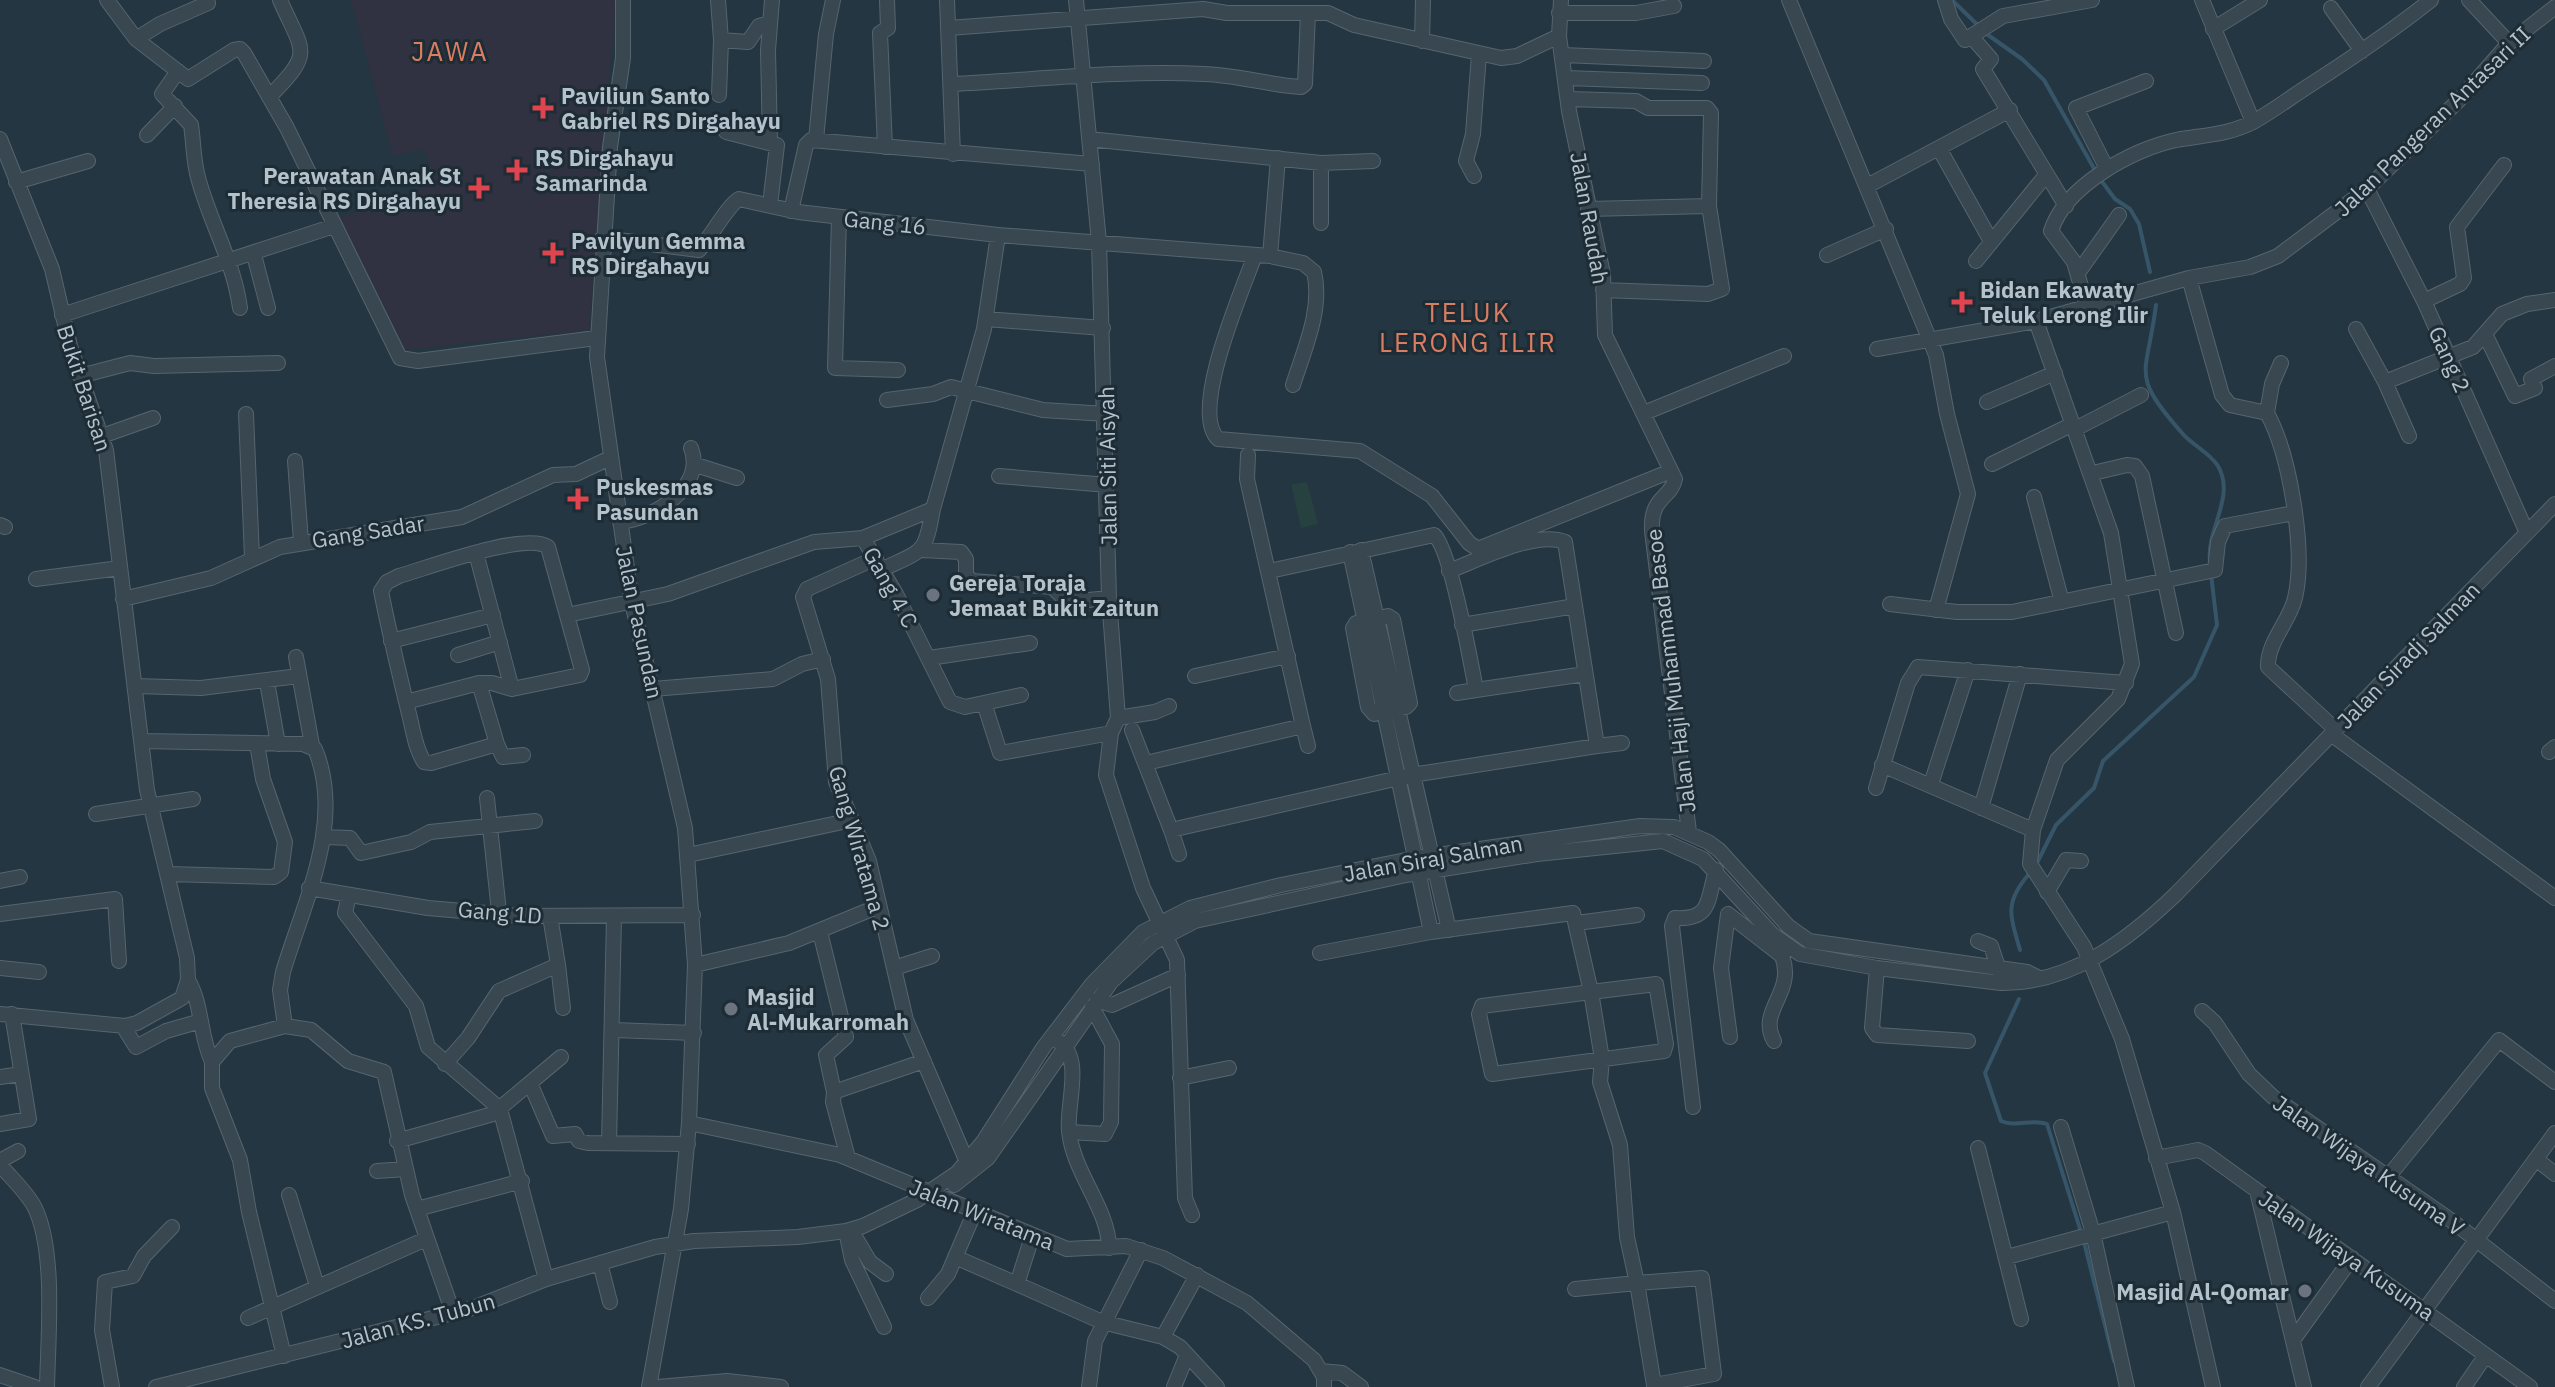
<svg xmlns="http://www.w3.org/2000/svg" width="2555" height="1387" viewBox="0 0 2555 1387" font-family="'IBM Plex Sans',sans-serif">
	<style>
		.medical { fill: #303241 }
		.green { fill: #26413f }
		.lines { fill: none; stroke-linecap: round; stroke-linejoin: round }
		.stream { stroke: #375568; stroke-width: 4 }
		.minor-casing { stroke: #56656e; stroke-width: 16 }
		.minor { stroke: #384750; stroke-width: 14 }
		.health-dot { fill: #e0444e; stroke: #1d2c35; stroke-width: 3 }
		.worship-dot { fill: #6b7280; stroke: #1d2c35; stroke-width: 3 }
		.labels { text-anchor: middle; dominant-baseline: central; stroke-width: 6; stroke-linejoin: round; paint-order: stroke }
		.poi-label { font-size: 22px; font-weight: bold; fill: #b4c2cb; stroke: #1d2c35; text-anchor: start }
		.street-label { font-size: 22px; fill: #b4c2cb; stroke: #1d2c35 }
		.quarter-label { font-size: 26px; letter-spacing: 2px; fill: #da7d60; stroke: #1d2c35 }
	</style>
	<rect width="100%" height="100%" fill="#243641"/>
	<!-- medical -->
	<path class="medical" d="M 351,0 L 616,0 L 589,330 L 404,350 L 395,346 L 339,218 L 436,184 L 424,149 L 393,156 Z"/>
	<!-- green -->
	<path class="green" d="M 1307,482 L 1318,524 L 1301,528 L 1291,484 Z"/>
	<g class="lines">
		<!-- stream -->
		<path class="stream" d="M 1952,0 L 1988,35 L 2022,59 L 2044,80 L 2096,172
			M 2100,179 L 2115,199 L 2130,209 L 2139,224 L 2150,272
			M 2156,305 C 2147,377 2129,373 2182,433 C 2192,445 2209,452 2218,466 C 2236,497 2206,529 2210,562
			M 2038,861 L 2056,825 L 2094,788 L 2103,761 L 2194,677 L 2217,625 L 2211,574
			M 2020,950 C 2010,915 2004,903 2029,874
			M 2019,999 L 1985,1073 L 2001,1121 C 2017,1128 2031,1118 2047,1124 L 2081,1232
			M 2084,1242 L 2114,1361"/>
		<defs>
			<path id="minor" d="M 107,0 L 136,39 L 188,79 L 234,50 L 240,49 L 244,53 L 287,128 L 400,358 L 418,361 L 596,338
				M 623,0 L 623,58 L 610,147 L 597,357 L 632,603 L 685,828 L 695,965 L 689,1123 L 681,1209 L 649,1387
				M 718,0 L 721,40
				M 947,0 L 953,154
				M 1076,0 L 1099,242 L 1109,598 L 1118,718 L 1111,733 L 1106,775 L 1143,888 L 1177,960 L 1185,1198 L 1192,1215
				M 1561,0 L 1559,36 L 1569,111 L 1603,274 L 1605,335 L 1675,479 C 1671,499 1650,496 1652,531 L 1689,832
				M 1789,0 L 1936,355 L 1947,414 L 1968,494 L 1936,610
				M 1945,0 L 1951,19 L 1965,40 L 2003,16 L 2092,0
				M 2202,0 L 2253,122
				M 2469,0 L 2509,43
				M 2331,8 L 2362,51
				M 1559,13 L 1636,13 L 1674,6
				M 949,28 L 1203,9 L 1227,13 L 1328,13 L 1354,25 L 1501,58 L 1517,56 L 1559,36
				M 2213,29 L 2260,0
				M 1971,36 L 1991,59 L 1983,69 L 2066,206
				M 136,39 L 160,24 L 208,3
				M 1422,41 L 1423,0
				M 1563,55 L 1704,61
				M 178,71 L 162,94 L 191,125 C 194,145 193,162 199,181 C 211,224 234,263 240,308
				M 1567,78 L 1702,83
				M 952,84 C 1035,80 1121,70 1204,74 C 1238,75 1268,85 1301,87 L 1305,84 L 1308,13
				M 719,95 L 721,40 L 748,42 L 759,26 L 769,23
				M 269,97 C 315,51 303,53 280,0
				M 1568,99 L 1636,101 L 1648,108 L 1707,108 L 1711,113 L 1709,206 L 1722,289 L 1708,294 L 1603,290
				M 726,132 L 777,145 L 770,205
				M 147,135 L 175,106
				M 0,139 L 52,269 L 70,346 L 106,450 L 147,790 L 187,958 L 188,980 L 182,998 L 137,1023 L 125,1026 L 0,1014
				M 1089,139 L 1321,163 L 1373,161
				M 816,140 L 826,34 L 833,0
				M 770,143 L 768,50 L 772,0
				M 885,147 L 880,33 L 888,28 L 887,0
				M 1940,150 L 1991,241
				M 2107,169 L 2076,108 L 2146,81
				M 1474,176 L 1466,161 L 1473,134 L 1479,54
				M 16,182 L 88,161
				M 1869,185 L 2010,110
				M 2367,189 L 2424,301 L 2527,533
				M 1588,209 L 1709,206
				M 791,211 L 806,145 L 811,140 L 1092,164
				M 839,217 L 835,368 L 898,370
				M 1321,223 L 1321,163
				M 602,238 L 699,250 C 710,238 728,205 739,199 L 798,212 L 998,235 L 1270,256 L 1303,263 L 1314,272 C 1323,309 1304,350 1293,385
				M 254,255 L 268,308
				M 1255,255 C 1243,289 1189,411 1218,439 L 1360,451 L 1432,496 L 1469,543 L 1478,549 L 1671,471
				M 1827,255 L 1886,229
				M 1270,256 L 1278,158
				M 1976,261 L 2046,175
				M 2078,273 L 2119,215
				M 2189,278 L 2222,395 L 2230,405 L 2267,413 C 2290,455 2306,551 2295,598 C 2290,621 2267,642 2268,667 L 2335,729
				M 2424,301 L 2460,284 L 2464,278 L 2457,227 L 2504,165
				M 2087,307 L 2074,262 L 2051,231 C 2065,186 2133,149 2176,140 C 2203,135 2228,135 2253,122 C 2273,111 2291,97 2310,85 C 2352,58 2392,31 2431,0
				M 62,315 L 334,226
				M 986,319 L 1103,328
				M 2036,321 L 2111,533 L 2132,664 L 2118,699 L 2057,760 L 2033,830 L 2030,864 L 2084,947 L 2122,1039 L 2173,1212 L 2213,1387
				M 2356,329 L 2385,382 L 2409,436
				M 2486,336 L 2515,396 L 2535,388 L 2531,379 L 2555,366
				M 1877,349 L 2036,321 L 2189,278 L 2250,267 L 2278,256 L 2367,189 L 2459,100 L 2509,43 L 2555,7
				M 80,376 L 130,363 L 154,366 L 278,363
				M 2385,382 L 2473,347 L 2502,314 L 2527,304 L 2555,300
				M 887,400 L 933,394 L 951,387 L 1043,410 L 1106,414
				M 1987,402 L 2055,373
				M 1644,413 L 1784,356
				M 2267,413 L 2272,384 L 2281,363
				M 246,414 L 252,558
				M 2075,429 L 2141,395
				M 102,436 L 153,418
				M 295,461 L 301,542
				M 1992,464 L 2073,424
				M 696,465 L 737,478
				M 2093,473 L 2127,465 L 2135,466 L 2142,476 L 2176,633
				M 999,476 L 1108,485
				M 2034,497 L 2062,602
				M 620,522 C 653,519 706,487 691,448
				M 0,525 L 5,527
				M 863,538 L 933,509
				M 922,550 L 961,552 L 966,559 L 966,575 L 972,581 L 1052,587 L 1068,602 L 1109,598
				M 1361,550 L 1449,930
				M 1350,552 L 1431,932
				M 476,553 L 512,689
				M 876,558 L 807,589 L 803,597 L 828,679 L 836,782 L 869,861 L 906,1020 L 970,1169
				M 883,569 C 923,550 925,555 933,509 L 984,329 L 998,235
				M 1270,571 L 1434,535 C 1450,547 1471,663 1476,690 L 1585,674
				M 36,579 L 120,568
				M 123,599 L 211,578 L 280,547 L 462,517 L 553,475 L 576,474 L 610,458
				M 1890,604 L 1957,612 L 2012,612 L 2215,570 L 2218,542 L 2225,526 L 2294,513
				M 567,615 L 668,594 L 814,542 L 863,538 L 896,594 L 950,702 L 965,707 L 1021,695
				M 1388,616 L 1393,619 L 1410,703 L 1406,707 L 1374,714 L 1368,707 L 1353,628 L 1356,623 Z
				M 1462,625 L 1575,606
				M 391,641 L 493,615
				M 458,655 L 500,642
				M 296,657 L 312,745
				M 929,658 L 1030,643
				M 1195,676 L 1288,656
				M 267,682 L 278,744
				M 479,683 L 497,744
				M 136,686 L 201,688 L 299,676
				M 653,689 L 773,679 L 802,664 L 823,659
				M 1457,693 L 1476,690
				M 406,702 L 479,683 L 492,683 L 512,689 L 580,675 L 582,670 L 548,547 C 526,531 427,568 399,576 L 387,582 L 381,591 C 389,632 399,673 409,714 C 413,729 415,748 424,762 L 431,763 L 497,744 L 503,757 L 523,755
				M 984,703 L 1000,753 L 1111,733
				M 1118,718 L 1155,712 L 1169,706
				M 1303,726 L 1308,746
				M 1132,730 L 1171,830 L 1412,775 L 1597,746 L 1565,542 C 1536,530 1478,560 1449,571
				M 2331,734 L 2555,898
				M 142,741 L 303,744 L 315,749 C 345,821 304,902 283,972 L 280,990 L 285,1026
				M 1597,746 L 1622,743
				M 2549,752 L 2555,747
				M 1146,763 L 1303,726 L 1247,479 L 1248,455
				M 1882,765 L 2033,830
				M 1931,784 L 1968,670
				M 1876,788 L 1908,683 L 1918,667 L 2126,683
				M 487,798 L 499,912
				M 1981,808 L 2020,674
				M 96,814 L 193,799
				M 1171,830 L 1179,854
				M 324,837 L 350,838 L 361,853 L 411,842 L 430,832 L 535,821
				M 688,855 L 852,820
				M 168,874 L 274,877 L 281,872 L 285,842 L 263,779 L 257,744
				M 0,881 L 20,877
				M 309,888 L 428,908 L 520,916 L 693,915
				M 2047,892 L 2066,860 L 2081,861
				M 349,895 L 345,913 L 416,1006 L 428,1047 L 500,1109 L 546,1279
				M 0,914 L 115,899 L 119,961
				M 1577,923 L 1637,915
				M 820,932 L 846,1037 L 826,1055 L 834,1092
				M 1978,941 L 1991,946 L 2000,973
				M 1320,953 L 1431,932 L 1573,913 L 1591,992 L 1482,1006 L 1479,1014 L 1492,1074 L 1664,1051 L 1666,1044 L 1656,984 L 1591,992 L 1602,1059 L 1600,1082 L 1620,1145 L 1627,1237 L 1637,1283 L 1702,1278 L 1714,1374 L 1654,1385 L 1637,1283 L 1575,1289
				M 558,965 L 563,1008
				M 695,965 L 789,943 L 879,906
				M 0,968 L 39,972
				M 894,968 L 932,956
				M 1877,968 L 1872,1028 L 1877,1035 L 1968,1041
				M 188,980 C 203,1006 199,1034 212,1062
				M 1097,1000 L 1112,1005 L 1178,975
				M 2202,1011 L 2215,1023 L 2249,1074 L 2273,1097 L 2452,1221 L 2555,1301
				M 123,1026 L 136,1047 L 166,1031 L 201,1021
				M 614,1030 L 694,1033
				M 1730,1037 L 1721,968 L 1728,914 L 1782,956 L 1787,947
				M 1774,1041 C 1757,1010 1796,993 1782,956
				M 1059,1042 C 1084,1058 1066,1105 1069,1131 C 1073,1173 1109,1209 1109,1248
				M 445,1064 L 468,1038 L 499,991 L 558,965 L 550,916
				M 0,1077 L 21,1074
				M 1180,1078 L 1229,1068
				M 530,1083 L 553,1136 L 575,1134 L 579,1141 L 588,1143 L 688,1144
				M 1693,1107 L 1672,926 L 1675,918 C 1712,920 1707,900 1716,870
				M 689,1123 L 840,1155 L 1067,1249 L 1126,1246 L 1163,1258 L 1247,1303 L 1314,1360 L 1324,1377 L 1324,1387
				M 0,1124 L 29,1119 L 12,1014
				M 2061,1127 L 2093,1233 L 2127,1387
				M 1069,1132 L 1105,1134 L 1111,1122 L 1112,1044 L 1092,1007
				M 397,1141 L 493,1114 L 561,1057
				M 609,1143 L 614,917
				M 1978,1148 L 2021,1319
				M 848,1158 L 833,1102 L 834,1092 L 924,1061
				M 2156,1158 L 2198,1150 L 2205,1153 L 2530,1387
				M 2536,1159 L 2555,1174
				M 0,1161 L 18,1151
				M 0,1165 C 11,1178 27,1192 35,1208 C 56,1252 48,1338 47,1387
				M 377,1171 L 406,1169
				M 2388,1177 L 2499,1040 L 2555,1082
				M 954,1185 L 988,1158 L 1111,982 L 1153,943 L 1195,921 L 1406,875 L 1537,854 L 1663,841 L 1703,859 L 1772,934 L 1800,954 L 1877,968 L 2001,983 C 2071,984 2128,940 2176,894 L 2555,504
				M 2257,1191 L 2304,1387
				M 289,1195 L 317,1286
				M 417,1209 L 522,1181
				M 851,1230 L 870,1262 L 886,1274
				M 846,1231 L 852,1260 L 884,1327
				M 1032,1237 L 1017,1284 L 1102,1322 L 1163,1337 L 1180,1347 L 1217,1387
				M 955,1257 L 1017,1284
				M 2007,1257 L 2173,1212
				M 600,1263 L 610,1302
				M 928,1298 L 948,1274 L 975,1211
				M 248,1318 L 426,1239
				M 1163,1337 L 1197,1275
				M 2293,1340 L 2352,1258
				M 284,1356 L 249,1212 L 240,1160 L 212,1088 L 212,1062 L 230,1041 L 285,1026 L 311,1030 L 348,1061 L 384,1072 L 412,1195 L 453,1313
				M 1321,1371 L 1342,1373 L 1361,1387
				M 0,1375 L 35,1387
				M 112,1387 L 102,1330 L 105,1282 L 133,1276 L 144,1256 L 172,1227
				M 156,1387 L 473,1308 L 546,1279 L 655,1247 L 694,1241 L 798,1237 L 846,1231 L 863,1226 L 917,1200 L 957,1173 L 983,1142 L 1043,1048 L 1092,984 L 1143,932 L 1190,908 L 1281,885 L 1416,858 L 1640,826 L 1674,827 L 1708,842 L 1719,850 L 1788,926 L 1809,941 L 2027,972 L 2037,977
				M 658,1387 L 727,1381 L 781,1387
				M 1089,1387 L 1095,1341 L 1141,1250
				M 1174,1387 L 1187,1355
				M 2368,1387 L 2555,1133
				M 2464,1387 L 2486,1355"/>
		</defs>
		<!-- minor casing -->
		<use href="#minor" class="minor-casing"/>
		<!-- minor -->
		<use href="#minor" class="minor"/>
	</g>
	<!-- markers -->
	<g class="health-dot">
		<path d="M539 96h8v8h8v8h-8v8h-8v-8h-8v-8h8z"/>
		<path d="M513 158h8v8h8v8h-8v8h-8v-8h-8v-8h8z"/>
		<path d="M475 176h8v8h8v8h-8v8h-8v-8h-8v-8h8z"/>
		<path d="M549 241h8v8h8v8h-8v8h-8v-8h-8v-8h8z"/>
		<path d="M1958 290h8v8h8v8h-8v8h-8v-8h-8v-8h8z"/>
		<path d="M574 487h8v8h8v8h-8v8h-8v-8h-8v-8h8z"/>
	</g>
	<g class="worship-dot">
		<circle cx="933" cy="595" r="8"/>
		<circle cx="731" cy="1009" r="8"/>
		<circle cx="2305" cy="1291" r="8"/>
	</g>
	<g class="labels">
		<!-- poi labels -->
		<g class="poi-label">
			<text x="561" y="95">Paviliun Santo<tspan x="561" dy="25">Gabriel RS Dirgahayu</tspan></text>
			<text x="535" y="157">RS Dirgahayu<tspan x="535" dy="25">Samarinda</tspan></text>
			<text x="461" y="175" text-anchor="end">Perawatan Anak St<tspan x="461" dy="25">Theresia RS Dirgahayu</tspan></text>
			<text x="571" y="240">Pavilyun Gemma<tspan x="571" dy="25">RS Dirgahayu</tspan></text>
			<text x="1980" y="289">Bidan Ekawaty<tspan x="1980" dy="25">Teluk Lerong Ilir</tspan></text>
			<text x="596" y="486">Puskesmas<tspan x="596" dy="25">Pasundan</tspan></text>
			<text x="949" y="582">Gereja Toraja<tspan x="949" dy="25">Jemaat Bukit Zaitun</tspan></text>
			<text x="747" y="996">Masjid<tspan x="747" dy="25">Al-Mukarromah</tspan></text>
			<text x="2289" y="1291" text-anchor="end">Masjid Al-Qomar</text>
		</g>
		<!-- street labels -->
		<g class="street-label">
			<text transform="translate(2432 121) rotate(-44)">Jalan Pangeran Antasari II</text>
			<text transform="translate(1590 218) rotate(80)">Jalan Raudah</text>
			<text transform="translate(885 222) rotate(6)">Gang 16</text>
			<text transform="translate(2450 359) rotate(66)">Gang 2</text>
			<text transform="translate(85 388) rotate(72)">Bukit Barisan</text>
			<text transform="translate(1107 466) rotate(-91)">Jalan Siti Aisyah</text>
			<text transform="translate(368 531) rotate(-9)">Gang Sadar</text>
			<text transform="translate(891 587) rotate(61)">Gang 4 C</text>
			<text transform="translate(640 622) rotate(78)">Jalan Pasundan</text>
			<text transform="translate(2408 655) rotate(-46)">Jalan Siradj Salman</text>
			<text transform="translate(1670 671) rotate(-97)">Jalan Haji Muhammad Basoe</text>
			<text transform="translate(860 848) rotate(74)">Gang Wiratama 2</text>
			<text transform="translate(1433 858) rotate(-10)">Jalan Siraj Salman</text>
			<text transform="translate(500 912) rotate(5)">Gang 1D</text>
			<text transform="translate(2369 1165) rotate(35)">Jalan Wijaya Kusuma V</text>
			<text transform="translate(982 1214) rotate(22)">Jalan Wiratama</text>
			<text transform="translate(2347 1255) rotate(35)">Jalan Wijaya Kusuma</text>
			<text transform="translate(418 1320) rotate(-15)">Jalan KS. Tubun</text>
		</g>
		<!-- quarter labels -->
		<g class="quarter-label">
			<text x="450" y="51">JAWA</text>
			<text x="1468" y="312">TELUK<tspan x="1468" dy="30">LERONG ILIR</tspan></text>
		</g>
	</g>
</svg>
